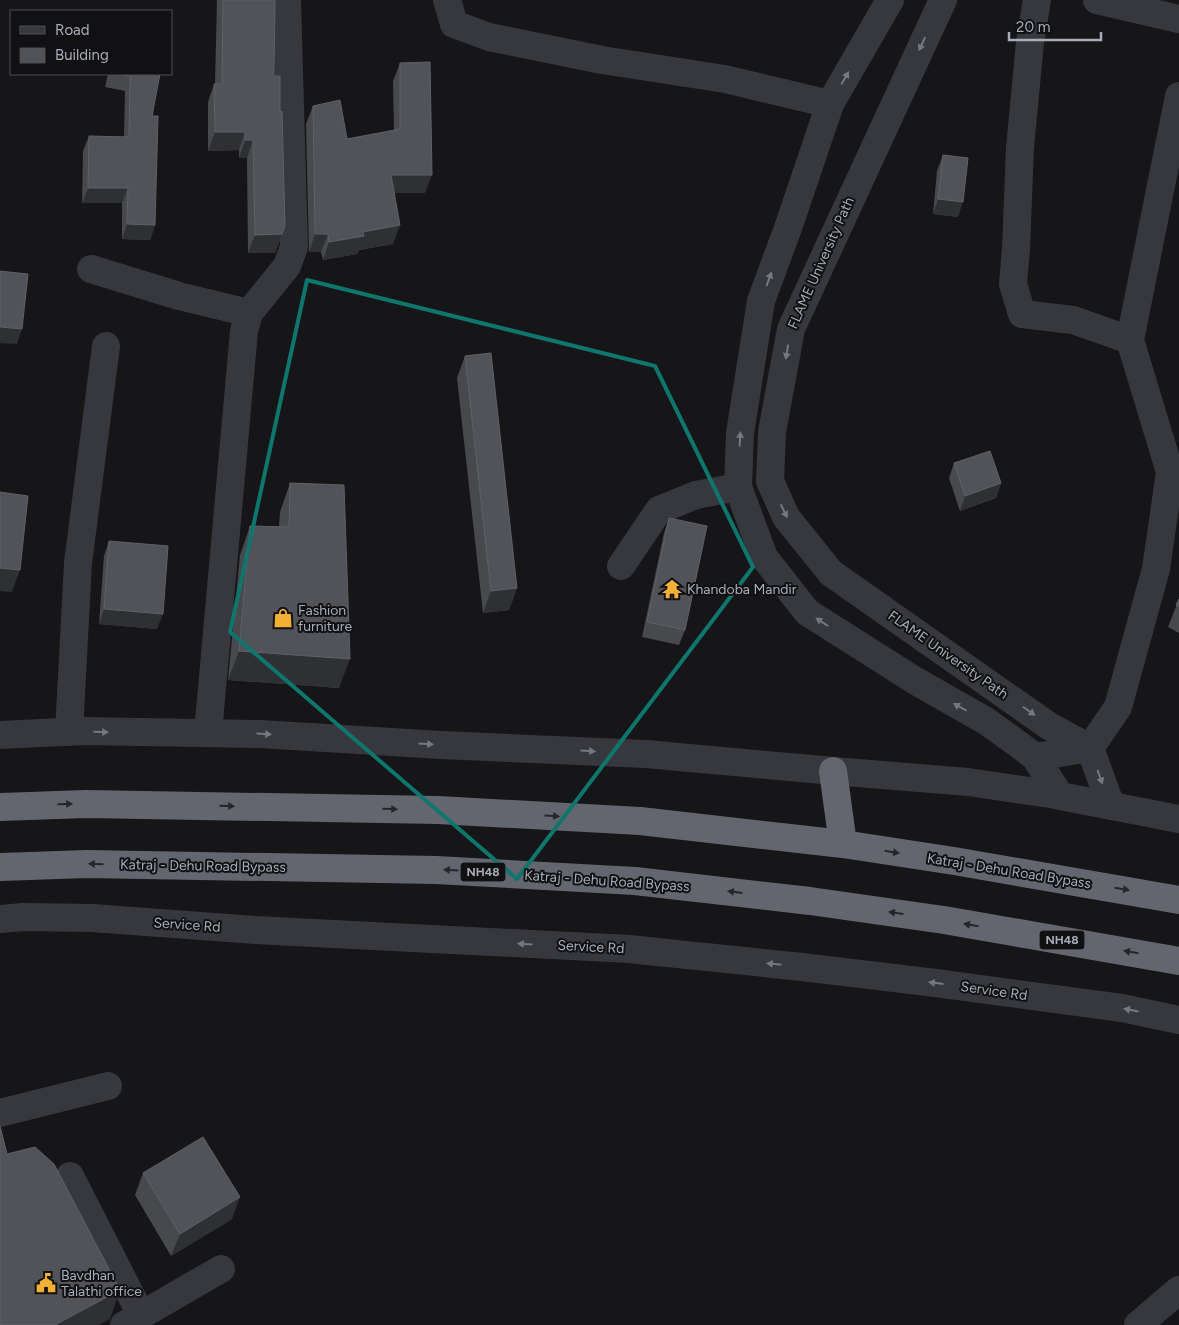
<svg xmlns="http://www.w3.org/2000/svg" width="1179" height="1325" viewBox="0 0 1179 1325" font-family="Figtree,sans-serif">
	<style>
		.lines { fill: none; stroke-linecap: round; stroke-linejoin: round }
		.minor { stroke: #37383d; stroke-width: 28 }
		.highway { stroke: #63666e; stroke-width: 28 }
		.wall { fill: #47494d }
		.shaded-wall { fill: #2f3033 }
		.building { fill: #525359; stroke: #5f6168 }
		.oneway { fill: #757881 }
		.oneway2 { fill: #26262a }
		.marked { fill: none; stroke: #0f766e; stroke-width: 4; stroke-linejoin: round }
		.labels { text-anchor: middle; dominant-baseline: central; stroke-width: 4; stroke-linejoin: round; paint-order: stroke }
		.shield { fill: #111113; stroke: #7b7e86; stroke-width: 1 }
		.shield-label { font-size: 12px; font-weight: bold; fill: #a8adb8 }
		.street-label { font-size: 14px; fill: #a8adb8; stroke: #111113 }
		.poi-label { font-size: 14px; fill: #a8adb8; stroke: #111113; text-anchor: start }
	</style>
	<rect width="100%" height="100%" fill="#161618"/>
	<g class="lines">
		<!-- minor -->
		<path class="minor" d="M 447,0 L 454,24 L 489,37 L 602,60 L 725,79 L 830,104
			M 890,0 L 830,104 L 788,228 L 761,301 L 740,433 L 738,487 L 764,557 L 807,612 L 914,680 L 986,721 L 1018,744 L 1035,757 L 1060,796
			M 943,0 L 791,329 L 772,432 L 770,481 L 786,517 L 831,573 L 1049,726 L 1090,748
			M 1037,0 L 1030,42 L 1020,148 L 1016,249 L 1013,284 L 1022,314 L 1073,320 L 1130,340
			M 1097,0 L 1179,19
			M 91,269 L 179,296 L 249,313
			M 621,566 L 659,510 L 696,495 L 738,487
			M 69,732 L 78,563 L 106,346
			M 208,733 L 244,331 L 249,313 L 287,266 L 294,247 L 287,0
			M 0,735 L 84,731 L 260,734 L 441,745 L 646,754 L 833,771 L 968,782 L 1050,794 L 1179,819
			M 1090,748 L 1111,806
			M 1035,757 L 1090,748 L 1118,707 L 1156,569 L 1170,472 L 1130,340 L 1179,96
			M 0,919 L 23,917 L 92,918 L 256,930 L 629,949 L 802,967 L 936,983 L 1122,1008 L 1179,1020
			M 0,1113 L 108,1086
			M 70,1176 L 141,1315
			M 124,1325 L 221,1269
			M 1138,1325 L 1179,1290"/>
		<!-- highway -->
		<path class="highway" d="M 833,771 L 843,844
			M 0,807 L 86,804 L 438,810 L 640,821 L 843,844 L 954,861 L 1179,900
			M 0,867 L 87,864 L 436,870 L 635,881 L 810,901 L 944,920 L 1179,961"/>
	</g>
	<!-- wall -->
	<path class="wall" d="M 217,0 L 275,0 L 274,76 L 280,112 L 285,226 L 275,253 L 248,253 L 247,158 L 239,158 L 239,150 L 208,151 L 208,102 L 214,84 L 215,84 Z
		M 400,63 L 425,193 L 394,193 L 393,244 L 359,250 L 357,254 L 323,260 L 321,252 L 309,252 L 306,124 L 313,106 L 347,139 L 394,131 L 393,81 Z
		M 108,74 L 160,74 L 152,116 L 155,225 L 150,240 L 122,239 L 122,203 L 82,203 L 83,151 L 89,136 L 124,137 L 125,91 L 105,87 Z
		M 943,155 L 958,217 L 933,214 L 937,171 Z
		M 465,356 L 517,588 L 509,610 L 483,613 L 457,378 Z
		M 954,463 L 1001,483 L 996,498 L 960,511 L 949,478 Z
		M 290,483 L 339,688 L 228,680 L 240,555 L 250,526 L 279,527 L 280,512 Z
		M 669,518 L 685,630 L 679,645 L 642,637 L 664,533 Z
		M 109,541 L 157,629 L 99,624 L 104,556 Z
		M 1179,599 L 1179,633 L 1168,627 Z
		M 143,1173 L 232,1219 L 171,1256 L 135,1195 Z"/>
	<!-- shaded-wall -->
	<path class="shaded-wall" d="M 215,132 L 245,132 L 239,150 L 208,151 Z
		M 245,140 L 253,140 L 247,158 L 239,158 Z
		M 391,175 L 432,175 L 425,193 L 384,193 Z
		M 88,188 L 128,188 L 122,203 L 82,203 Z
		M 938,199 L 963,202 L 958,217 L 933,214 Z
		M 127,224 L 155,225 L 150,240 L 122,239 Z
		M 400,225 L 393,244 L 359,250 L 357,254 L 323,260 L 329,242 L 363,232 Z
		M 282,234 L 275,253 L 248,253 L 255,235 Z
		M 315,234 L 328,234 L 321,252 L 309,252 Z
		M 0,327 L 22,329 L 17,344 L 0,343 Z
		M 1001,483 L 996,498 L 960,511 L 965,496 Z
		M 0,568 L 20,570 L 12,592 L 0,591 Z
		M 517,588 L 509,610 L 483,613 L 491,591 Z
		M 104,609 L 163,614 L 157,629 L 99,624 Z
		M 239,651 L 350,659 L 339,688 L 228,680 Z
		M 240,1197 L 232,1219 L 171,1256 L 180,1234 Z
		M 120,1290 L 110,1319 L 98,1325 L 55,1325 Z"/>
	<!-- building -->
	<path class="building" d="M 223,0 L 275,0 L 274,76 L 280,76 L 280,112 L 282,111 L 285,226 L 282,234 L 255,235 L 253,140 L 245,140 L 245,132 L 215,132 L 214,84 L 222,84 Z
		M 430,62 L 432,175 L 391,175 L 400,225 L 363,232 L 364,236 L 329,242 L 328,234 L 315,234 L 313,106 L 340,100 L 347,139 L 400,129 L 400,63 Z
		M 119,74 L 160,74 L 152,116 L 158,116 L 155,225 L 127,224 L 128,188 L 88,188 L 89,136 L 129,137 L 130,76 Z
		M 943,155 L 968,158 L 963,202 L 938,199 Z
		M 0,271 L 28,274 L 22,329 L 0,327 Z
		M 491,353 L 517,588 L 491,591 L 465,356 Z
		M 990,451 L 1001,483 L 965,496 L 954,463 Z
		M 290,483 L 344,485 L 350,659 L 239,651 L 250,526 L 289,527 Z
		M 0,492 L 28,496 L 20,570 L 0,568 Z
		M 669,518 L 707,526 L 685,630 L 647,622 Z
		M 109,541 L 168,546 L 163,614 L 104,609 Z
		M 1179,599 L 1179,607 L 1176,605 Z
		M 0,1126 L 7,1154 L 35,1147 L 54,1164 L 120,1290 L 55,1325 L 0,1325 Z
		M 203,1137 L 240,1197 L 180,1234 L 143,1173 Z"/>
	<!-- one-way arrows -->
	<defs><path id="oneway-solid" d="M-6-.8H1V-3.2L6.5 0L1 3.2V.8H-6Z" transform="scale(1.25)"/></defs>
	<g class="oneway">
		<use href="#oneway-solid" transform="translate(922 44) rotate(115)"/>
		<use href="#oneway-solid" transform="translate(845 78) rotate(-60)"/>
		<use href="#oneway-solid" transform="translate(769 279) rotate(-70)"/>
		<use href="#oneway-solid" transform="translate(787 352) rotate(100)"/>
		<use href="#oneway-solid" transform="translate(740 439) rotate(-87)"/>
		<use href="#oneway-solid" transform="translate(784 511) rotate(64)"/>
		<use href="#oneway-solid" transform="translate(822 622) rotate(-146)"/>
		<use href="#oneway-solid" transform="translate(960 707) rotate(-151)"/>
		<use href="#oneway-solid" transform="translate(1029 711) rotate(35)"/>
		<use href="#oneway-solid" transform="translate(101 732) rotate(1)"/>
		<use href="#oneway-solid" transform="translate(264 734) rotate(3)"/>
		<use href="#oneway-solid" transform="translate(426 744) rotate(3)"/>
		<use href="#oneway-solid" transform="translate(588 751) rotate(3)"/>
		<use href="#oneway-solid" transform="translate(1100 777) rotate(70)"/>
		<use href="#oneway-solid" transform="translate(525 944) rotate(-177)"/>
		<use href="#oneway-solid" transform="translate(774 964) rotate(-174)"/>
		<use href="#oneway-solid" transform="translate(936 983) rotate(-173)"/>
		<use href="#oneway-solid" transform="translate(1131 1010) rotate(-169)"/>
	</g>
	<g class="oneway2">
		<use href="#oneway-solid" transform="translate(65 804) rotate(-2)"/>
		<use href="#oneway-solid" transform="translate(227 806) rotate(1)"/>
		<use href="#oneway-solid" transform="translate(390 809) rotate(1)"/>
		<use href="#oneway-solid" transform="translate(552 816) rotate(3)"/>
		<use href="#oneway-solid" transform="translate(892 852) rotate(9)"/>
		<use href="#oneway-solid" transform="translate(96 864) rotate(-179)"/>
		<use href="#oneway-solid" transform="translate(451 870) rotate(-177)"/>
		<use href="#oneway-solid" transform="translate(1122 889) rotate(9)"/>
		<use href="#oneway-solid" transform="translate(735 892) rotate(-173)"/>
		<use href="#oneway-solid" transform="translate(896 913) rotate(-172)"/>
		<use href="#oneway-solid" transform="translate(971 925) rotate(-170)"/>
		<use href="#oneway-solid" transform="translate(1131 952) rotate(-170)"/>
	</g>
	<!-- marked area -->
	<path class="marked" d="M 307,280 L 655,366 L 753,567 L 517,879 L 230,632 Z"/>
	<!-- icons -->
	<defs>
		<symbol id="temple-bare" viewBox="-9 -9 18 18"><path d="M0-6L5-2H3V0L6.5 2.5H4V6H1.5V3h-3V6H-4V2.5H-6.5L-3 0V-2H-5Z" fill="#f2b134" stroke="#111113" stroke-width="2.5" paint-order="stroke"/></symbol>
		<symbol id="shop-bare" viewBox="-9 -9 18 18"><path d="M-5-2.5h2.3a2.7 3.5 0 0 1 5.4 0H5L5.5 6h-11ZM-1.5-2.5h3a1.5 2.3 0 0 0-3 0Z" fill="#f2b134" stroke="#111113" stroke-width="2.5" paint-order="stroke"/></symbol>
		<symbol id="civic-bare" viewBox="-9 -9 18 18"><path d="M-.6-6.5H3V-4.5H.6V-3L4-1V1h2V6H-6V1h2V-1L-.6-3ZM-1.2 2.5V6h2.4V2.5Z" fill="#f2b134" stroke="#111113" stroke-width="2.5" paint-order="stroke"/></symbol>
	</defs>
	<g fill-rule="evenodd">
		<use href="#temple-bare" x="658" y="575" width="28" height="28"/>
		<use href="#shop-bare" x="269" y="604" width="28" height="28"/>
		<use href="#civic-bare" x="32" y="1269" width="28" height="28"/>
	</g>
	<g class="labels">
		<!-- shield labels -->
		<g class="shield">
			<rect x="460.5" y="862.5" width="45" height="19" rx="4"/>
			<rect x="1039.5" y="930.5" width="45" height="19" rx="4"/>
		</g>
		<g class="shield-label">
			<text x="483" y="872">NH48</text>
			<text x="1062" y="940">NH48</text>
		</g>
		<!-- street labels -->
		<g class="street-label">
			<text transform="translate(821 263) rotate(-66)">FLAME University Path</text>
			<text transform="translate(948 655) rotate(35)">FLAME University Path</text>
			<text transform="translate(203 866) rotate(1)">Katraj - Dehu Road Bypass</text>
			<text transform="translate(1009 871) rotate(9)">Katraj - Dehu Road Bypass</text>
			<text transform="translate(607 881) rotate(4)">Katraj - Dehu Road Bypass</text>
			<text transform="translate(187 925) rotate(4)">Service Rd</text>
			<text transform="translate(591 947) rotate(3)">Service Rd</text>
			<text transform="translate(994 991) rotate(8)">Service Rd</text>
		</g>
		<!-- poi labels -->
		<g class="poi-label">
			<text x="687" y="589">Khandoba Mandir</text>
			<text x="298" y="610">Fashion<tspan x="298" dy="16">furniture</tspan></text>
			<text x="61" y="1275">Bavdhan<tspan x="61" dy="16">Talathi office</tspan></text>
		</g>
	</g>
	<!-- legend -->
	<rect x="10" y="10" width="162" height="65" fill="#111113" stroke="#4d4f55"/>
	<rect x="20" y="26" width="25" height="8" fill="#37383d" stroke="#4d4f55"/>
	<text x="55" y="35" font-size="15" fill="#a8adb8">Road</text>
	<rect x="20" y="48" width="25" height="15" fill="#525359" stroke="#4d4f55"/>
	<text x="55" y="60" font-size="15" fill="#a8adb8">Building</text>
	<!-- scale -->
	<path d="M1009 32v8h92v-8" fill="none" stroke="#a8adb8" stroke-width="2.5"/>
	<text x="1016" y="32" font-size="15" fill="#a8adb8" stroke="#111113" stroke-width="4" paint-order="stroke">20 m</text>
</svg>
